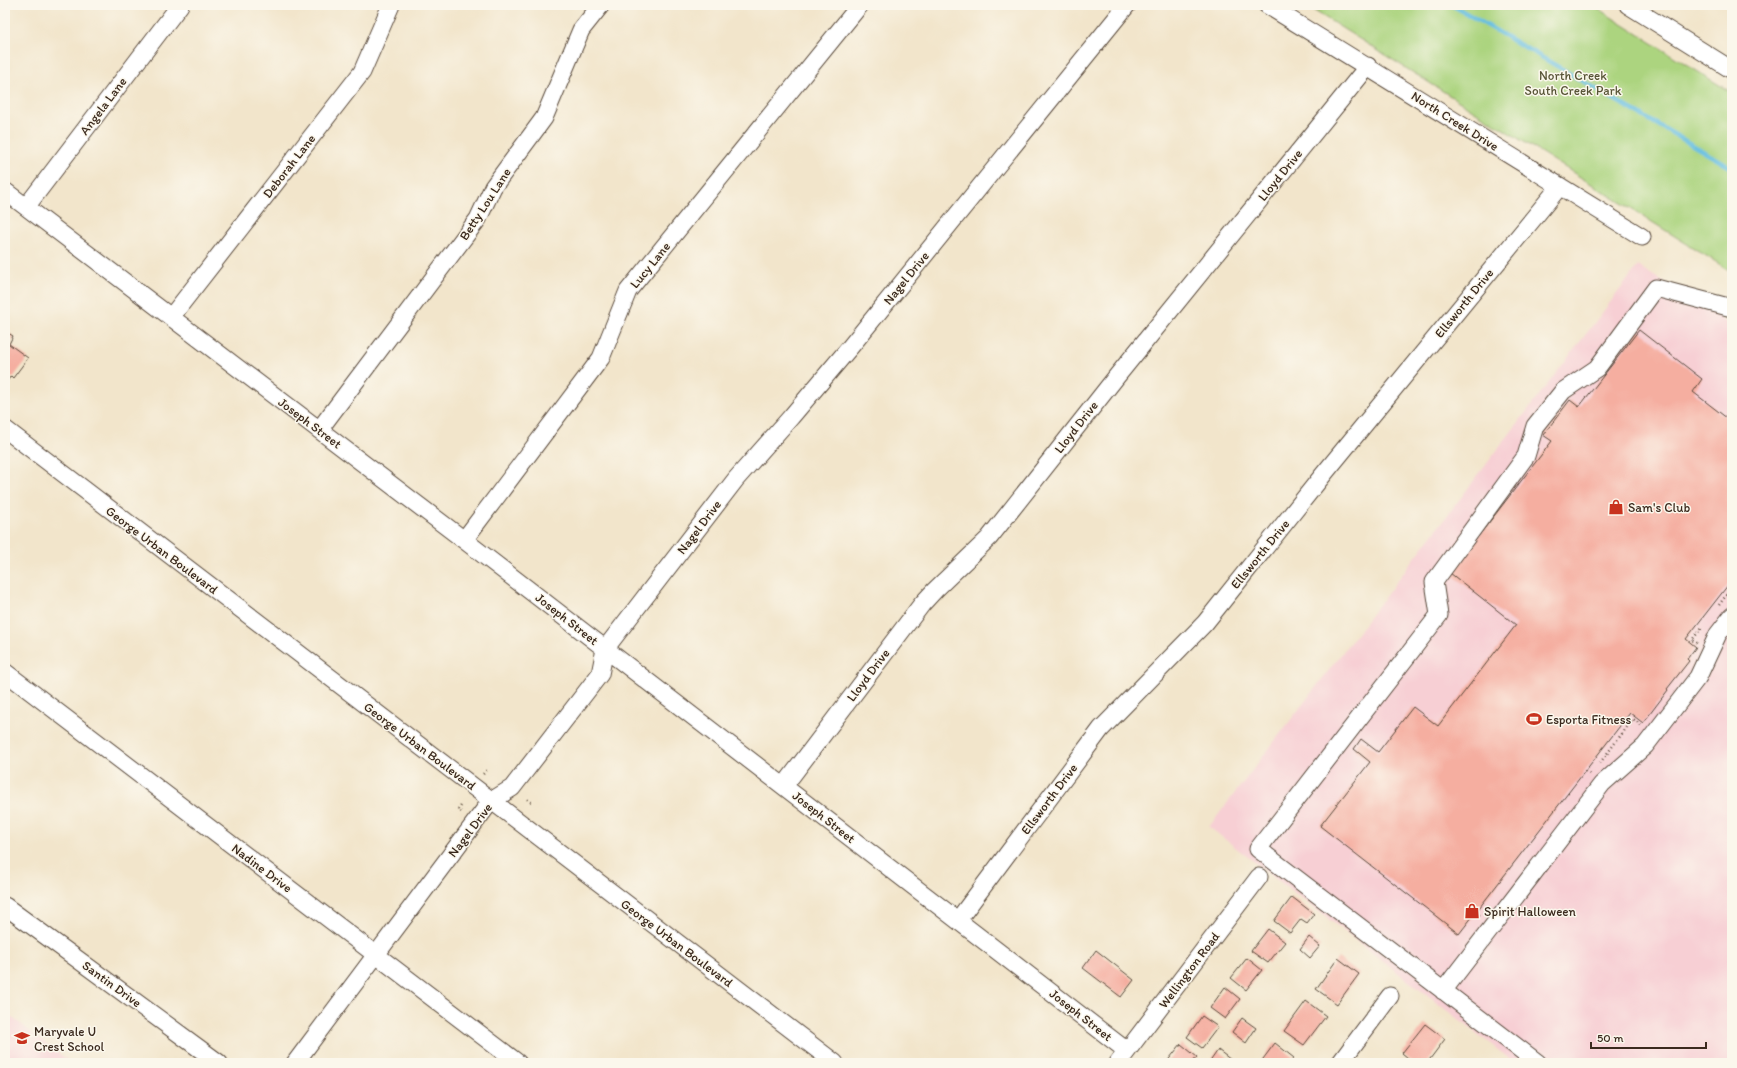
<svg xmlns="http://www.w3.org/2000/svg" width="1737" height="1068" viewBox="0 0 1737 1068" font-family="Itim,sans-serif">
	<style>
		.built { fill: #f7cfd4 }
		.green { fill: #acd47f; stroke: #747f4e }
		.lines { fill: none; stroke-linecap: round; stroke-linejoin: round }
		.stream { stroke: #63bee1; stroke-width: 4.5 }
		.building { fill: #f5aea0 }
		.minor-casing { stroke: #564638; stroke-width: 19 }
		.path { stroke: #564638; stroke-width: 2.5; stroke-dasharray: 1 3; stroke-linecap: butt }
		.minor { stroke: #fff; stroke-width: 17 }
		.labels { text-anchor: middle; dominant-baseline: central; stroke-width: 3; stroke-linejoin: round; paint-order: stroke }
		.park-label { font-size: 13px; fill: #575436; stroke: #fbf7ec }
		.street-label { font-size: 13px; fill: #3b2a1e; stroke: #fbf7ec }
		.poi-label { font-size: 13px; fill: #3b2a1e; stroke: #fbf7ec; text-anchor: start }
	</style>
	<rect width="100%" height="100%" fill="#fbf7ec"/>
	<filter id="ink" filterUnits="userSpaceOnUse"><feTurbulence type="fractalNoise" baseFrequency=".025" numOctaves="2"/><feDisplacementMap in="SourceGraphic" scale="8" xChannelSelector="R" yChannelSelector="G"/><feConvolveMatrix kernelMatrix="1 2 1 2 8 2 1 2 1" color-interpolation-filters="sRGB"/></filter>
	<filter id="wash" filterUnits="userSpaceOnUse"><feTurbulence type="fractalNoise" baseFrequency=".012" numOctaves="4" result="noise"/><feDisplacementMap in="SourceGraphic" scale="16" xChannelSelector="R" yChannelSelector="G"/><feGaussianBlur stdDeviation="0.9" result="paint"/><feColorMatrix in="noise" values="0 0 0 0 0 0 0 0 0 0 0 0 0 0 0 0 0 1.4 0 .05"/><feComposite in="paint" operator="in"/></filter>
	<g filter="url(#wash)">
		<rect width="100%" height="100%" fill="#f2e5cb"/>
		<!-- built -->
		<path class="built" d="M 1638,266 L 1732,325 L 1732,1063 L 1515,1063 L 1209,827 Z
			M 5,1012 L 71,1063 L 5,1063 Z"/>
		<!-- green -->
		<path class="green" d="M 1305,5 L 1592,5 L 1732,93 L 1732,272 Z"/>
		<g class="lines">
			<!-- stream -->
			<path class="stream" d="M 1452,5 L 1732,168"/>
		</g>
		<g id="blocks">
			<!-- building -->
			<path class="building" d="M 1639,330 L 1702,379 L 1693,392 L 1732,422 L 1732,580 L 1686,639 L 1696,647 L 1687,659 L 1689,661 L 1667,689 L 1668,690 L 1643,723 L 1630,713 L 1459,934 L 1320,826 L 1370,762 L 1354,749 L 1361,739 L 1378,752 L 1413,707 L 1438,726 L 1516,625 L 1450,573 L 1552,441 L 1543,435 L 1570,400 L 1579,407 Z
				M 5,331 L 13,336 L 9,344 L 28,358 L 13,378 L 11,376 L 7,381 L 5,380 Z
				M 1292,897 L 1314,914 L 1307,923 L 1301,919 L 1290,933 L 1274,921 Z
				M 1268,929 L 1285,942 L 1268,963 L 1251,951 Z
				M 1309,937 L 1320,946 L 1310,958 L 1300,949 Z
				M 1096,950 L 1134,980 L 1121,997 L 1083,968 Z
				M 1247,958 L 1262,970 L 1246,990 L 1231,978 Z
				M 1338,958 L 1359,974 L 1337,1004 L 1316,989 Z
				M 1225,987 L 1240,999 L 1225,1019 L 1210,1008 Z
				M 1306,1001 L 1326,1016 L 1304,1045 L 1284,1031 Z
				M 1202,1016 L 1218,1027 L 1202,1048 L 1187,1037 Z
				M 1242,1018 L 1256,1028 L 1246,1043 L 1232,1032 Z
				M 1425,1024 L 1445,1039 L 1427,1063 L 1414,1063 L 1402,1053 Z
				M 1275,1043 L 1294,1058 L 1290,1063 L 1260,1063 Z
				M 1181,1044 L 1197,1057 L 1192,1063 L 1166,1063 Z
				M 1218,1050 L 1231,1060 L 1229,1063 L 1209,1063 Z"/>
		</g>
	</g>
	<g filter="url(#ink)">
		<use href="#blocks" fill-opacity="0" stroke="#564638" stroke-width="1"/>
		<g class="lines">
			<defs>
				<path id="minor" d="M 1267,5 L 1642,237
					M 1628,5 L 1732,70
					M 5,191 L 464,540 L 1127,1051
					M 26,207 L 180,5
					M 171,317 L 362,72 L 391,5
					M 5,429 L 835,1063
					M 319,430 L 478,219 L 493,187 L 544,118 L 581,30 L 601,5
					M 464,540 L 601,358 L 628,291 L 860,5
					M 5,672 L 518,1063
					M 784,786 L 922,604 L 935,590 L 989,538 L 1117,376 L 1368,66
					M 5,906 L 219,1063
					M 958,920 L 1101,729 L 1205,623 L 1323,475 L 1560,186
					M 1443,991 L 1602,784 L 1645,746 L 1698,677 L 1718,634 L 1732,616
					M 295,1063 L 491,801 L 512,788 L 600,674 L 605,649 L 736,479 L 791,417 L 851,346 L 1127,5
					M 1118,1063 L 1259,877
					M 1340,1063 L 1390,996
					M 1538,1063 L 1258,849 L 1439,615 L 1434,582 L 1526,456 L 1535,426 L 1563,391 L 1597,368 L 1656,288 L 1732,308"/>
			</defs>
			<!-- minor casing -->
			<use href="#minor" class="minor-casing"/>
			<!-- path -->
			<path class="path" d="M 1719,605 L 1731,589
				M 1697,643 L 1692,640 L 1703,626
				M 1600,763 L 1633,719 L 1641,725
				M 1585,771 L 1590,774
				M 483,774 L 487,770
				M 527,799 L 531,802
				M 461,806 L 458,810 L 461,812
				M 1476,912 L 1480,916"/>
			<!-- minor -->
			<use href="#minor" class="minor"/>
		</g>
	</g>
	<!-- icons -->
	<defs>
		<symbol id="shop-bare" viewBox="-9 -9 18 18"><path d="M-5-2.5h2.3a2.7 3.5 0 0 1 5.4 0H5L5.5 6h-11ZM-1.5-2.5h3a1.5 2.3 0 0 0-3 0Z" fill="#c8321e" stroke="#fbf7ec" stroke-width="2.5" paint-order="stroke"/></symbol>
		<symbol id="stadium-bare" viewBox="-9 -9 18 18"><path d="M0-5a6.5 5 0 1 0 0 10a6.5 5 0 1 0 0-10ZM-3.5-1.8h7v3.6h-7Z" fill="#c8321e" stroke="#fbf7ec" stroke-width="2.5" paint-order="stroke"/></symbol>
		<symbol id="school-bare" viewBox="-9 -9 18 18"><path d="M0-5L7-2L0 1L-7-2ZM-4 1L0 2.5L4 1V4Q0 6-4 4Z" fill="#c8321e" stroke="#fbf7ec" stroke-width="2.5" paint-order="stroke"/></symbol>
	</defs>
	<g fill-rule="evenodd">
		<use href="#shop-bare" x="1605" y="496" width="22" height="22"/>
		<use href="#stadium-bare" x="1523" y="708" width="22" height="22"/>
		<use href="#shop-bare" x="1461" y="900" width="22" height="22"/>
		<use href="#school-bare" x="11" y="1027" width="22" height="22"/>
	</g>
	<g class="labels">
		<!-- park labels -->
		<g class="park-label">
			<text x="1573" y="75">North Creek<tspan x="1573" dy="15">South Creek Park</tspan></text>
		</g>
		<!-- street labels -->
		<g class="street-label">
			<text transform="translate(103 106) rotate(-53)">Angela Lane</text>
			<text transform="translate(1455 121) rotate(32)">North Creek Drive</text>
			<text transform="translate(289 166) rotate(-52)">Deborah Lane</text>
			<text transform="translate(1280 175) rotate(-51)">Lloyd Drive</text>
			<text transform="translate(485 204) rotate(-57)">Betty Lou Lane</text>
			<text transform="translate(650 265) rotate(-51)">Lucy Lane</text>
			<text transform="translate(906 278) rotate(-51)">Nagel Drive</text>
			<text transform="translate(1464 303) rotate(-51)">Ellsworth Drive</text>
			<text transform="translate(310 423) rotate(37)">Joseph Street</text>
			<text transform="translate(1076 427) rotate(-52)">Lloyd Drive</text>
			<text transform="translate(699 527) rotate(-53)">Nagel Drive</text>
			<text transform="translate(162 550) rotate(37)">George Urban Boulevard</text>
			<text transform="translate(1260 554) rotate(-51)">Ellsworth Drive</text>
			<text transform="translate(567 619) rotate(38)">Joseph Street</text>
			<text transform="translate(868 675) rotate(-53)">Lloyd Drive</text>
			<text transform="translate(420 746) rotate(37)">George Urban Boulevard</text>
			<text transform="translate(1049 799) rotate(-53)">Ellsworth Drive</text>
			<text transform="translate(824 817) rotate(38)">Joseph Street</text>
			<text transform="translate(470 830) rotate(-53)">Nagel Drive</text>
			<text transform="translate(262 868) rotate(37)">Nadine Drive</text>
			<text transform="translate(677 943) rotate(37)">George Urban Boulevard</text>
			<text transform="translate(1189 970) rotate(-53)">Wellington Road</text>
			<text transform="translate(112 984) rotate(36)">Santin Drive</text>
			<text transform="translate(1081 1015) rotate(38)">Joseph Street</text>
		</g>
		<!-- poi labels -->
		<g class="poi-label">
			<text x="1628" y="507">Sam's Club</text>
			<text x="1546" y="719">Esporta Fitness</text>
			<text x="1484" y="911">Spirit Halloween</text>
			<text x="34" y="1031">Maryvale U<tspan x="34" dy="15">Crest School</tspan></text>
		</g>
	</g>
	<!-- margin -->
	<rect width="1737" height="1068" fill="none" stroke="#fbf7ec" stroke-width="20"/>
	<!-- scale -->
	<path d="M1591 1042v6h115v-6" fill="none" stroke="#3b2a1e" stroke-width="2"/>
	<text x="1597" y="1042" font-size="12" fill="#3b2a1e" stroke="#fbf7ec" stroke-width="3" paint-order="stroke">50 m</text>
</svg>
